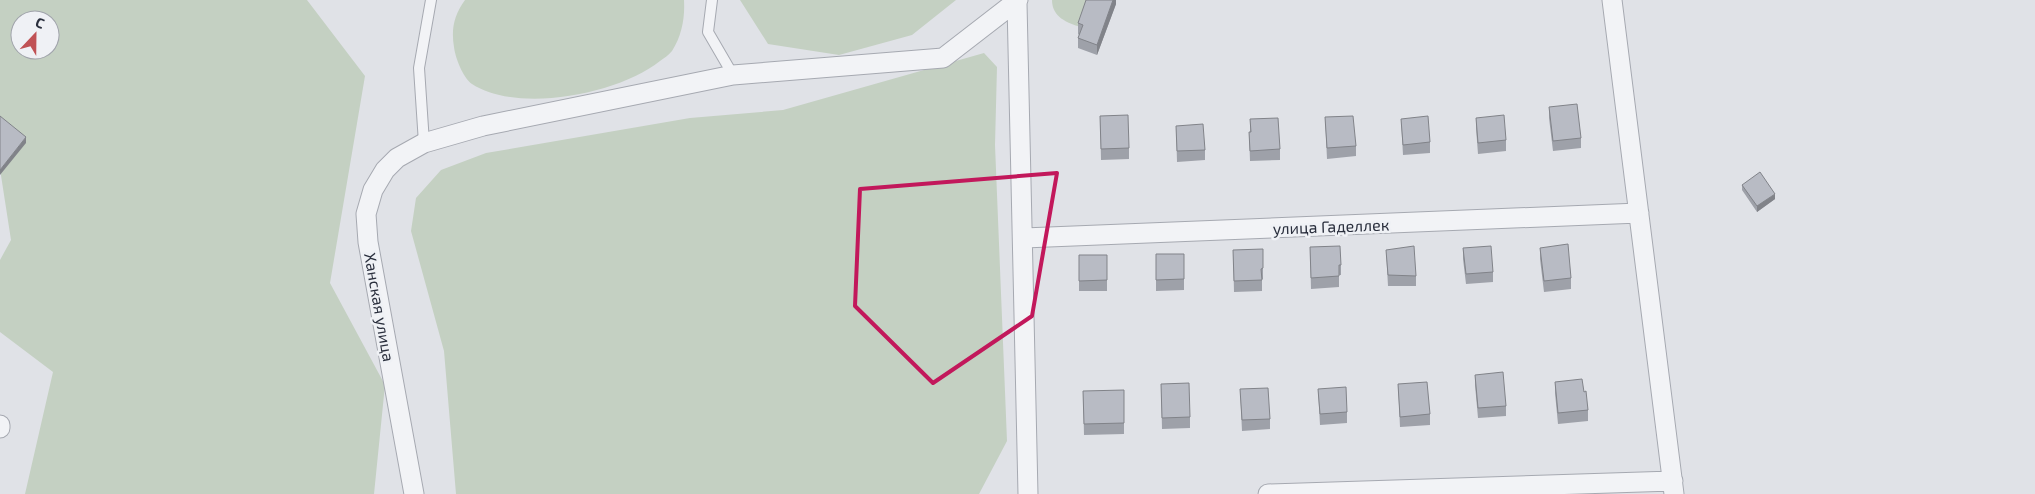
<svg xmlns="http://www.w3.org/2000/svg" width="2035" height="494" viewBox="0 0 2035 494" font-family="'Exo 2',sans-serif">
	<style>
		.green { fill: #c4d0c2; fill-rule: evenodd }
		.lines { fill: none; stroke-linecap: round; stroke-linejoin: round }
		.lane-casing { stroke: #a6a9b1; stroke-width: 12 }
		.street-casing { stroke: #a6a9b1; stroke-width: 21 }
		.lane { stroke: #f2f3f6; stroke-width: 10 }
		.street { stroke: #f2f3f6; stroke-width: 19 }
		.wall { fill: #9ea1a9 }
		.shaded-wall { fill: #818389 }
		.building { fill: #b8bbc4; stroke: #818389 }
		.marked { fill: none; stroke: #c2185b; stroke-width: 4; stroke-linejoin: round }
		.labels { text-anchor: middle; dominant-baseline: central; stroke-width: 5; stroke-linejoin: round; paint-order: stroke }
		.street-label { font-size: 16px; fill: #2a2f3d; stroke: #eff1f5 }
	</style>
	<rect width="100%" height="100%" fill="#e0e2e7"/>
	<!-- green -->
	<path class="green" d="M 0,0 L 307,0 L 365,76 L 330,283 L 385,385 L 374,494 L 25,494 L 53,372 L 0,332 L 0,260 L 11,240 L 0,169 ZM 20,20 L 50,20 L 50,50 L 20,50 Z
		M 465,0 L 684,0 C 685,18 682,35 672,51 C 669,55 664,58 660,61 C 619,94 518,114 472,84 C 463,78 455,57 454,47 C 451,29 454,15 465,0 Z
		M 740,0 L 956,0 L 912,35 L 839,55 L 768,44 Z
		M 1052,0 L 1110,0 L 1081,27 C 1067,23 1052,17 1052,0 Z
		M 984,53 L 997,67 L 995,145 L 1007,441 L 979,494 L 456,494 L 444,351 L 411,231 L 416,198 L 441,170 L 486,153 L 690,118 L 783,110 Z"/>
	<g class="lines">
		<defs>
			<path id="lane" d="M 712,0 L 708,32 L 733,75
				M 424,143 L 419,68 L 431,0"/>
			<path id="street" d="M 1612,0 L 1674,494
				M 1017,3 L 1028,494
				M 1024,238 L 1639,213
				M 0,425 L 0,428
				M 414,494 L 368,242 L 366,214 L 373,190 L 385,170 L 397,158 L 424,143 L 483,126 L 733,75 L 943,58 L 1018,0
				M 1268,494 L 1673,481"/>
		</defs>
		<!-- lane casing -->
		<use href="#lane" class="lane-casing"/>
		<!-- street casing -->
		<use href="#street" class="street-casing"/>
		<!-- lane -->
		<use href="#lane" class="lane"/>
		<!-- street -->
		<use href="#street" class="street"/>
	</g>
	<!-- wall -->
	<path class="wall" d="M 1116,0 L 1116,4 L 1097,55 L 1078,48 L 1078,38 L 1079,35 L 1078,34 L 1078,23 Z
		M 1549,107 L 1581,138 L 1581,148 L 1553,151 L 1549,118 Z
		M 1100,116 L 1129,148 L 1129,159 L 1101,160 Z
		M 1325,117 L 1356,146 L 1356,156 L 1327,159 Z
		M 1476,118 L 1506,140 L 1506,151 L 1478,154 L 1476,128 Z
		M 1250,119 L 1280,149 L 1280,160 L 1250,161 L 1249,132 L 1250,132 Z
		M 1401,119 L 1430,142 L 1430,153 L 1403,155 Z
		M 1176,126 L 1205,150 L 1205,160 L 1177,162 Z
		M 1742,185 L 1775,199 L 1757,212 L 1742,190 Z
		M 1310,247 L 1341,265 L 1341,275 L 1339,275 L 1339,287 L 1311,289 Z
		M 1463,248 L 1493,272 L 1493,282 L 1466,284 L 1463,259 Z
		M 1540,248 L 1571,278 L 1571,289 L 1544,292 L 1540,259 Z
		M 1233,250 L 1263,268 L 1263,279 L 1262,279 L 1262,291 L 1234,292 Z
		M 1386,250 L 1416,276 L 1416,286 L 1388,286 Z
		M 1156,254 L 1184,254 L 1184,290 L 1156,291 Z
		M 1079,255 L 1107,255 L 1107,291 L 1079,291 Z
		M 1475,375 L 1506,406 L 1506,416 L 1478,418 L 1475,385 Z
		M 1555,382 L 1584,392 L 1588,410 L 1588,421 L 1558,424 L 1555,393 Z
		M 1161,384 L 1190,417 L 1190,428 L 1162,429 Z
		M 1398,384 L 1430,414 L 1430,425 L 1400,427 Z
		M 1240,389 L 1270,419 L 1270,429 L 1242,431 Z
		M 1318,389 L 1347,412 L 1347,423 L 1320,425 Z
		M 1083,391 L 1124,423 L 1124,434 L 1084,435 Z"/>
	<!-- shaded-wall -->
	<path class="shaded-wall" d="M 1113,0 L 1116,0 L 1116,4 L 1097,55 L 1097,45 Z
		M 26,137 L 26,143 L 0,175 L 0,170 Z
		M 1775,194 L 1775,199 L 1757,212 L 1757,206 Z"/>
	<!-- building -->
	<path class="building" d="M 1086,0 L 1113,0 L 1097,45 L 1078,38 L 1083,25 L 1078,23 Z
		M 1577,104 L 1581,138 L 1553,141 L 1549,107 Z
		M 1128,115 L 1129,148 L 1101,149 L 1100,116 Z
		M 1504,115 L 1506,140 L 1478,143 L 1476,118 Z
		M 0,116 L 26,137 L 0,170 Z
		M 1353,116 L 1356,146 L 1327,148 L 1325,117 Z
		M 1428,116 L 1430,142 L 1403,145 L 1401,119 Z
		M 1278,118 L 1280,149 L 1250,151 L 1249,132 L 1251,132 L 1250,119 Z
		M 1203,124 L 1205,150 L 1177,151 L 1176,126 Z
		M 1760,172 L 1775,194 L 1757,206 L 1742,185 Z
		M 1568,244 L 1571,278 L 1544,281 L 1540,248 Z
		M 1340,246 L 1341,265 L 1339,265 L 1339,276 L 1311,278 L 1310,247 Z
		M 1414,246 L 1416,276 L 1388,275 L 1386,250 Z
		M 1491,246 L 1493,272 L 1466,274 L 1463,248 Z
		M 1263,249 L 1263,268 L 1261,269 L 1262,280 L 1234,281 L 1233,250 Z
		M 1156,254 L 1184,254 L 1184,279 L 1156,280 Z
		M 1079,255 L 1107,255 L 1107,280 L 1079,281 Z
		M 1503,372 L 1506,406 L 1478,408 L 1475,375 Z
		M 1582,379 L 1584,392 L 1586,391 L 1588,410 L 1558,413 L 1555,382 Z
		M 1427,382 L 1430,414 L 1400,417 L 1398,384 Z
		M 1189,383 L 1190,417 L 1162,418 L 1161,384 Z
		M 1346,387 L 1347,412 L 1320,414 L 1318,389 Z
		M 1268,388 L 1270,419 L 1242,420 L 1240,389 Z
		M 1124,390 L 1124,423 L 1084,424 L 1083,391 Z"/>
	<!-- marked area -->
	<path class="marked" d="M 1057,173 L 1032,316 L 933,383 L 855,306 L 860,189 Z"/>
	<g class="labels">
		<!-- street labels -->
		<g class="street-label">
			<text transform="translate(1331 226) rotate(-2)">улица Гаделлек</text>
			<text transform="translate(380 307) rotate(80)">Ханская улица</text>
		</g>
	</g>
	<!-- north arrow -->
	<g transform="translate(35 35) rotate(22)"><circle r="24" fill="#eff1f5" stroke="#a0a3ab"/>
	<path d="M0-4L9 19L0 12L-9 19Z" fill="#c05255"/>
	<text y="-8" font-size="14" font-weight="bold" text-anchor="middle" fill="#2a2f3d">С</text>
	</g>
</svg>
